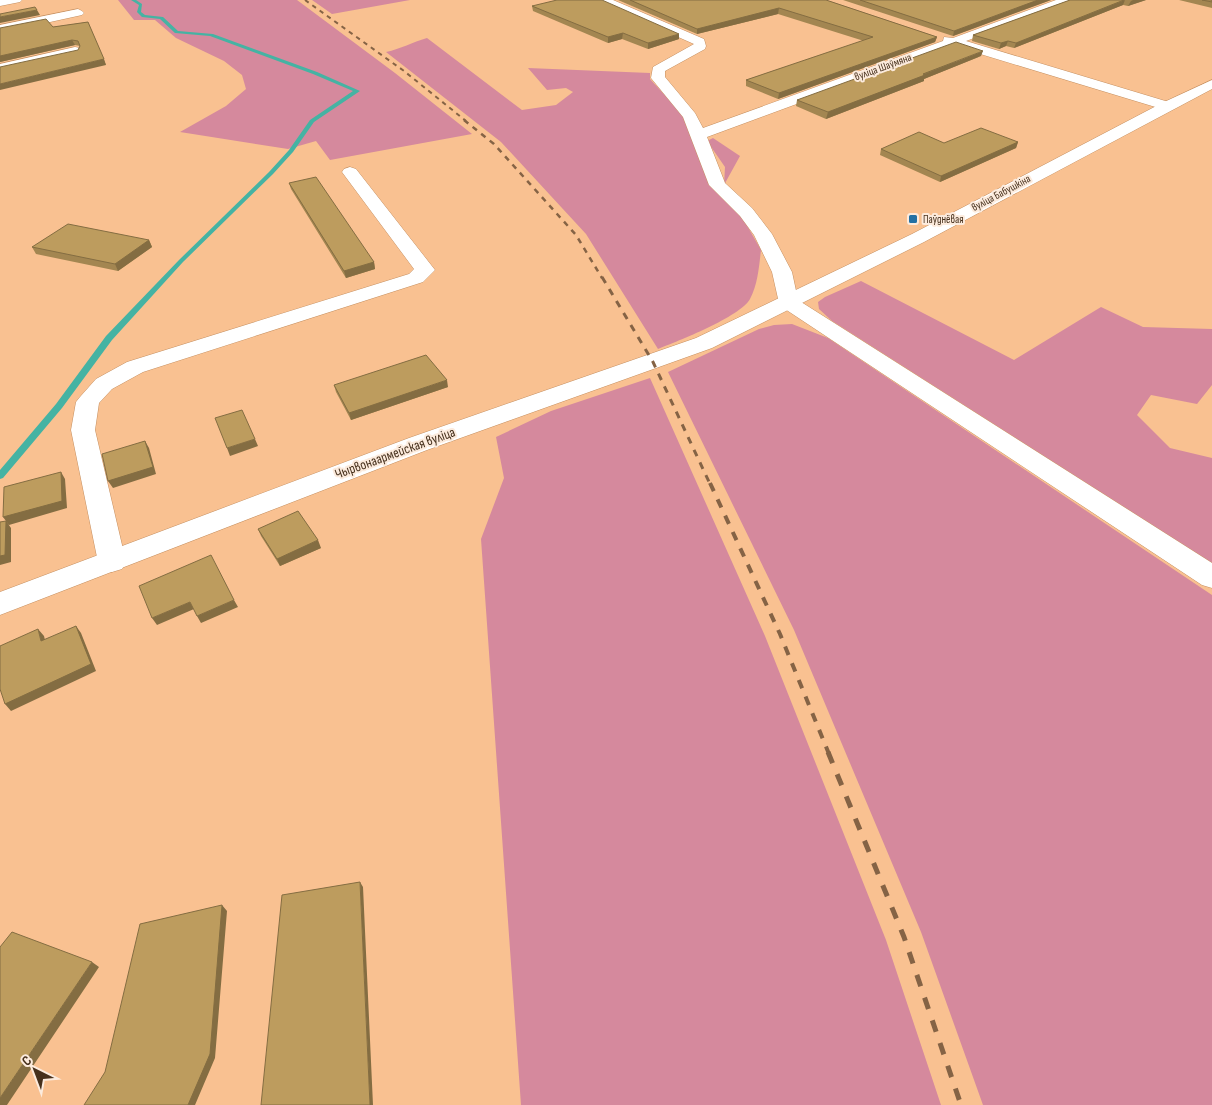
<svg xmlns="http://www.w3.org/2000/svg" width="1212" height="1105" viewBox="0 0 1212 1105" font-family="'Sofia Sans Condensed',sans-serif">
	<style>
		.green { fill: #d5899d }
		.lines { fill: none; stroke-linecap: round; stroke-linejoin: round }
		.stream { fill: #45b3a3; fill-rule: evenodd }
		.minor-casing { stroke: #c48f60; stroke-width: 1 }
		.tertiary-casing { stroke: #c48f60; stroke-width: 1 }
		.minor { fill: #fff; fill-rule: evenodd }
		.tertiary { fill: #fff; fill-rule: evenodd }
		.rail-far4 { stroke: #856345; stroke-width: 2; stroke-dasharray: 4.5 4.5; stroke-linecap: butt }
		.rail-far3 { stroke: #856345; stroke-width: 2.5; stroke-dasharray: 5.5 5.5; stroke-linecap: butt }
		.rail-far2 { stroke: #856345; stroke-width: 3; stroke-dasharray: 7 7; stroke-linecap: butt }
		.rail-far1 { stroke: #856345; stroke-width: 4; stroke-dasharray: 9 9; stroke-linecap: butt }
		.rail { stroke: #856345; stroke-width: 5; stroke-dasharray: 12 12; stroke-linecap: butt }
		.wall { fill: #a38651 }
		.shaded-wall { fill: #846d42 }
		.building { fill: #bd9c5e; stroke: #846d42 }
		.poi-dot { fill: #2370a3; stroke: #fcebdd; stroke-width: 2 }
		.labels { text-anchor: middle; dominant-baseline: central; stroke-width: 4; stroke-linejoin: round; paint-order: stroke }
		.far-street-label { font-size: 11px; fill: #46301c; stroke: #fcebdd }
		.far-poi-label { font-size: 11px; fill: #46301c; stroke: #fcebdd; text-anchor: start }
		.street-label { font-size: 14px; fill: #46301c; stroke: #fcebdd }
	</style>
	<rect width="100%" height="100%" fill="#f9c191"/>
	<!-- green -->
	<path class="green" d="M 118,0 L 297,0 L 395,73 L 472,134 L 330,160 L 316,141 L 288,149 L 180,132 L 226,106 L 246,89 L 242,75 L 224,61 L 176,38 L 155,20 L 134,20 Z
		M 312,0 L 410,0 L 332,14 Z
		M 427,38 L 522,110 L 556,105 L 573,92 L 566,88 L 547,90 L 528,68 L 650,73 L 650,79 L 685,117 L 761,250 C 759,266 758,284 750,299 C 740,317 678,341 658,349 L 586,234 L 501,142 L 386,52 C 401,49 412,42 427,38 Z
		M 713,138 L 740,156 L 724,185 L 725,167 L 707,141 Z
		M 861,281 L 1014,360 L 1101,307 L 1143,327 L 1212,329 L 1212,385 L 1197,404 L 1151,395 L 1137,415 L 1170,448 L 1212,458 L 1212,563 L 832,321 L 819,309 L 818,302 L 825,297 Z
		M 792,324 L 828,338 L 1212,595 L 1212,1105 L 983,1105 L 921,932 L 794,630 L 668,372 L 759,329 L 774,325 Z
		M 650,378 L 765,636 L 886,940 L 941,1105 L 521,1105 L 481,539 L 504,478 L 496,437 L 551,411 Z"/>
	<g class="lines">
		<!-- stream -->
		<path class="stream" d="M 131,0 L 136,0 L 142,4 L 141,12 L 145,15 L 163,17 L 178,31 L 213,34 L 317,72 L 360,91 L 314,122 L 293,152 L 273,174 L 183,262 L 112,340 L 62,408 L 3,478 L 0,479 L 0,470 L 56,404 L 106,336 L 179,260 L 269,172 L 289,150 L 310,120 L 353,91 L 313,74 L 210,36 L 175,33 L 160,19 L 142,17 L 137,12 L 139,5 Z"/>
		<defs>
			<path id="minor" d="M 0,0 L 22,0 L 20,2 L 0,6 Z
				M 597,0 L 613,0 L 704,39 L 706,46 L 705,49 L 665,71 L 665,77 L 695,113 L 703,128 L 943,41 L 944,37 L 953,38 L 1056,0 L 1073,0 L 1071,2 L 966,41 L 1172,103 L 1174,106 L 1172,109 L 1162,109 L 954,46 L 707,137 L 725,183 L 752,208 L 772,234 L 792,272 L 798,300 L 1212,563 L 1212,588 L 1202,585 L 782,307 L 779,303 L 772,272 L 754,235 L 740,216 L 709,185 L 683,117 L 651,78 L 653,67 L 694,44 L 599,2 Z
				M 78,9 L 82,11 L 84,13 L 82,15 L 0,33 L 0,25 Z
				M 75,47 L 80,48 L 81,51 L 80,54 L 0,72 L 0,64 Z
				M 350,167 L 356,169 L 435,270 L 423,282 L 143,372 L 112,389 L 99,403 L 95,430 L 126,562 L 122,569 L 112,572 L 102,569 L 98,562 L 71,430 L 76,402 L 80,397 L 96,379 L 127,362 L 409,274 L 414,269 L 342,172 L 344,169 Z"/>
			<path id="tertiary" d="M 1212,80 L 1212,89 L 924,242 L 712,348 L 427,450 L 0,615 L 0,592 L 409,438 L 696,338 L 912,234 L 1162,103 Z"/>
		</defs>
		<!-- minor casing -->
		<use href="#minor" class="minor-casing"/>
		<!-- tertiary casing -->
		<use href="#tertiary" class="tertiary-casing"/>
		<!-- minor -->
		<use href="#minor" class="minor"/>
		<!-- tertiary -->
		<use href="#tertiary" class="tertiary"/>
		<!-- rail-far4 -->
		<path class="rail-far4" d="M 305,0 L 404,71 L 466,121"/>
		<!-- rail-far3 -->
		<path class="rail-far3" d="M 464,120 L 494,144 L 576,235 L 602,278"/>
		<!-- rail-far2 -->
		<path class="rail-far2" d="M 602,277 L 653,362 L 710,484"/>
		<!-- rail-far1 -->
		<path class="rail-far1" d="M 710,483 L 780,634 L 829,754"/>
		<!-- rail -->
		<path class="rail" d="M 828,752 L 904,937 L 961,1105"/>
	</g>
	<!-- wall -->
	<path class="wall" d="M 618,0 L 826,0 L 937,37 L 935,42 L 778,99 L 746,86 L 746,80 L 864,41 L 778,14 L 697,34 Z
		M 843,0 L 1051,0 L 953,36 Z
		M 1070,0 L 1146,0 L 1128,6 L 1123,5 L 1014,48 L 1006,46 L 999,49 L 972,41 L 973,35 Z
		M 1179,0 L 1212,0 L 1212,8 Z
		M 532,6 L 679,39 L 648,49 L 622,39 L 608,43 L 533,11 Z
		M 88,22 L 106,65 L 78,50 L 80,46 L 75,45 L 0,62 L 0,28 L 53,27 Z
		M 981,56 L 924,79 L 924,81 L 826,119 L 796,106 L 797,100 Z
		M 1018,142 L 1016,148 L 940,182 L 880,155 L 881,149 L 944,143 Z
		M 289,183 L 374,262 L 375,269 L 346,278 L 291,189 Z
		M 149,240 L 152,247 L 118,271 L 36,254 L 32,247 Z
		M 334,385 L 448,387 L 351,420 L 336,392 Z
		M 258,529 L 321,548 L 280,566 L 261,536 Z"/>
	<!-- shaded-wall -->
	<path class="shaded-wall" d="M 1038,0 L 1051,0 L 953,36 L 954,31 Z
		M 1125,0 L 1123,5 L 1014,48 L 1016,43 Z
		M 1133,0 L 1146,0 L 1128,6 L 1131,1 Z
		M 779,8 L 778,14 L 697,34 L 697,29 Z
		M 37,10 L 40,15 L 0,23 L 0,17 Z
		M 623,33 L 622,39 L 608,43 L 608,37 Z
		M 679,34 L 679,39 L 648,49 L 648,43 Z
		M 937,37 L 935,42 L 778,99 L 779,93 Z
		M 72,40 L 75,45 L 0,62 L 0,56 Z
		M 1008,41 L 1006,46 L 999,49 L 1001,43 Z
		M 983,51 L 981,56 L 924,79 L 924,81 L 826,119 L 828,112 Z
		M 104,59 L 106,65 L 0,90 L 0,84 Z
		M 1018,142 L 1016,148 L 940,182 L 941,176 Z
		M 149,240 L 152,247 L 118,271 L 115,264 Z
		M 374,262 L 375,269 L 346,278 L 344,271 Z
		M 447,380 L 448,387 L 351,420 L 349,413 Z
		M 255,439 L 258,446 L 230,456 L 227,448 Z
		M 145,441 L 149,448 L 156,474 L 113,488 L 108,481 Z
		M 61,472 L 65,479 L 67,508 L 9,525 L 3,517 Z
		M 6,521 L 11,528 L 11,562 L 0,565 L 0,556 Z
		M 318,540 L 321,548 L 280,566 L 277,559 Z
		M 234,600 L 238,607 L 201,623 L 197,616 Z
		M 190,602 L 194,609 L 157,625 L 152,618 Z
		M 76,626 L 81,633 L 96,671 L 11,711 L 5,704 Z
		M 38,629 L 44,636 L 47,648 L 41,641 Z
		M 360,882 L 363,887 L 373,1105 L 370,1105 Z
		M 222,905 L 227,911 L 215,1058 L 195,1105 L 188,1105 Z
		M 92,962 L 99,967 L 7,1105 L 0,1105 L 0,1098 Z"/>
	<!-- building -->
	<path class="building" d="M 557,0 L 602,0 L 679,34 L 648,43 L 623,33 L 608,37 L 532,6 Z
		M 630,0 L 826,0 L 937,37 L 779,93 L 746,80 L 873,37 L 779,8 L 697,29 Z
		M 860,0 L 1038,0 L 954,31 Z
		M 1070,0 L 1124,0 L 1016,43 L 1008,41 L 1001,43 L 973,35 Z
		M 1202,0 L 1212,0 L 1212,2 Z
		M 35,7 L 37,10 L 0,17 L 0,14 Z
		M 46,19 L 53,27 L 88,22 L 104,59 L 0,84 L 0,67 L 78,50 L 80,46 L 78,41 L 72,40 L 0,56 L 0,28 Z
		M 956,42 L 983,51 L 923,74 L 925,75 L 828,112 L 797,100 Z
		M 981,128 L 1018,142 L 941,176 L 881,149 L 919,132 L 944,143 Z
		M 316,177 L 374,262 L 344,271 L 289,183 Z
		M 68,224 L 149,240 L 115,264 L 32,247 Z
		M 426,355 L 447,380 L 349,413 L 334,385 Z
		M 242,410 L 255,439 L 227,448 L 215,418 Z
		M 145,441 L 153,467 L 108,481 L 102,454 Z
		M 61,472 L 62,501 L 3,517 L 4,487 Z
		M 298,511 L 318,540 L 277,559 L 258,529 Z
		M 6,521 L 5,555 L 0,556 L 0,522 Z
		M 211,555 L 234,600 L 197,616 L 190,602 L 152,618 L 139,586 Z
		M 76,626 L 91,664 L 5,704 L 0,689 L 0,646 L 38,629 L 41,641 Z
		M 360,882 L 370,1105 L 261,1105 L 282,895 Z
		M 222,905 L 210,1054 L 188,1105 L 84,1105 L 105,1072 L 140,924 Z
		M 12,932 L 92,962 L 0,1098 L 0,947 Z"/>
	<!-- markers -->
	<rect class="poi-dot" x="908" y="214" width="10" height="10" rx="2.5"/>
	<g class="labels">
		<!-- far-street labels -->
		<g class="far-street-label">
			<text transform="translate(883 67) rotate(-20)">вуліца Шаўмяна</text>
			<text transform="translate(1001 193) rotate(-28)">вуліца Бабушкіна</text>
		</g>
		<!-- far-poi labels -->
		<g class="far-poi-label">
			<text x="923" y="219">Паўднёвая</text>
		</g>
		<!-- street labels -->
		<g class="street-label">
			<text transform="translate(395 453) rotate(-20)">Чырвонаармейская вуліца</text>
		</g>
	</g>
	<!-- north arrow -->
	<g transform="translate(35 1070) rotate(318)" stroke="#fcebdd" stroke-width="4" paint-order="stroke">
	<path d="M0-4L9 19L0 12L-9 19Z" fill="#46301c"/>
	<text y="-8" font-size="14" font-weight="bold" text-anchor="middle" fill="#46301c">С</text>
	</g>
</svg>
